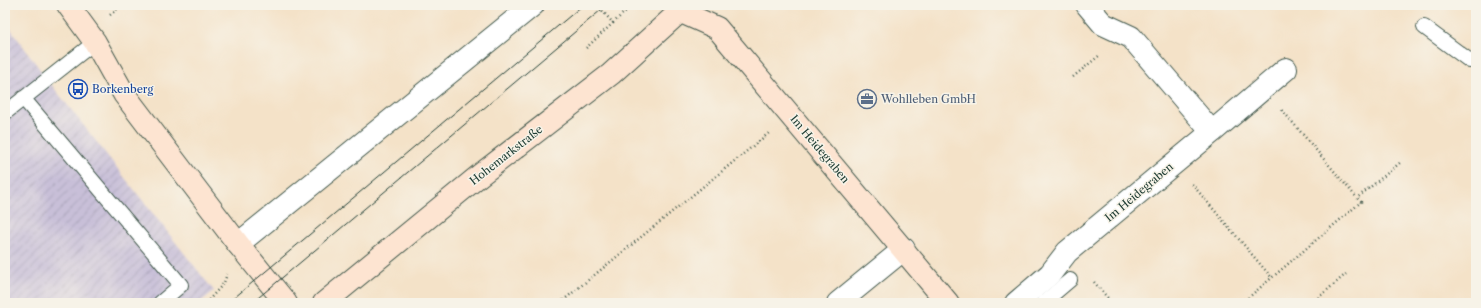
<svg xmlns="http://www.w3.org/2000/svg" width="1481" height="308" viewBox="0 0 1481 308" font-family="'Libre Caslon Text',serif">
	<style>
		.industrial { fill: url(#industrial-furrows) }
		.lines { fill: none; stroke-linecap: round; stroke-linejoin: round }
		.lane-casing { stroke: #3f564a; stroke-width: 16 }
		.street-casing { stroke: #3f564a; stroke-width: 24 }
		.secondary-casing { stroke: #3f564a; stroke-width: 24 }
		.path { stroke: #3f564a; stroke-width: 2.5; stroke-dasharray: 1 3; stroke-linecap: butt }
		.lane { stroke: #fff; stroke-width: 14 }
		.street { stroke: #fff; stroke-width: 22 }
		.secondary { stroke: #fde4d1; stroke-width: 22 }
		.tram { stroke: #1f3d34; stroke-width: 1 }
		.labels { text-anchor: middle; dominant-baseline: central; stroke-width: 3; stroke-linejoin: round; paint-order: stroke }
		.transit-label { font-size: 11px; fill: #164399; stroke: #f7f3e8; text-anchor: start }
		.service-label { font-size: 11px; fill: #4e5e75; stroke: #f7f3e8; text-anchor: start }
		.street-label { font-size: 11px; fill: #1f3d34; stroke: #f7f3e8 }
	</style>
	<defs>
		<pattern id="industrial-furrows" width="10" height="10" patternUnits="userSpaceOnUse"><rect width="10" height="10" fill="#c8bfd8"/><path d="M-1 1l2-2M0 10L10 0M9 11l2-2" fill="none" stroke="#a29cb0"/></pattern>
	</defs>
	<rect width="100%" height="100%" fill="#f7f3e8"/>
	<filter id="ink" filterUnits="userSpaceOnUse"><feTurbulence type="fractalNoise" baseFrequency=".025" numOctaves="2"/><feDisplacementMap in="SourceGraphic" scale="8" xChannelSelector="R" yChannelSelector="G"/><feConvolveMatrix kernelMatrix="1 2 1 2 8 2 1 2 1" color-interpolation-filters="sRGB"/></filter>
	<filter id="wash" filterUnits="userSpaceOnUse"><feTurbulence type="fractalNoise" baseFrequency=".012" numOctaves="4" result="noise"/><feDisplacementMap in="SourceGraphic" scale="16" xChannelSelector="R" yChannelSelector="G"/><feGaussianBlur stdDeviation="0.9" result="paint"/><feColorMatrix in="noise" values="0 0 0 0 0 0 0 0 0 0 0 0 0 0 0 0 0 1.4 0 .05"/><feComposite in="paint" operator="in"/></filter>
	<g filter="url(#wash)">
		<rect width="100%" height="100%" fill="#f4e2c8"/>
		<!-- industrial -->
		<path class="industrial" d="M 5,21 L 47,79 L 214,291 L 199,303 L 5,303 Z"/>
	</g>
	<g filter="url(#ink)">
		<g class="lines">
			<defs>
				<path id="lane" d="M 1424,27 L 1470,61 L 1476,61
					M 23,98 L 181,285 L 160,303
					M 5,113 L 95,42
					M 1043,303 L 1070,280"/>
				<path id="street" d="M 1212,132 L 1286,69
					M 238,244 L 533,5
					M 838,303 L 904,249
					M 1016,303 L 1050,274 L 1067,252 L 1212,132 L 1131,37 L 1103,24 L 1087,5"/>
				<path id="secondary" d="M 68,5 L 95,42 L 124,94 L 238,244 L 286,303
					M 679,11 L 717,28 L 948,303
					M 324,303 L 480,175 L 611,74 L 687,5"/>
			</defs>
			<!-- lane casing -->
			<use href="#lane" class="lane-casing"/>
			<!-- street casing -->
			<use href="#street" class="street-casing"/>
			<!-- secondary casing -->
			<use href="#secondary" class="secondary-casing"/>
			<!-- path -->
			<path class="path" d="M 110,15 L 122,5
				M 613,23 L 632,5
				M 586,48 L 613,23 L 597,5
				M 1073,77 L 1100,55
				M 1282,110 L 1357,198
				M 1192,184 L 1272,278
				M 1094,282 L 1112,303
				M 206,303 L 224,283 L 227,274
				M 560,303 L 769,133
				M 1242,303 L 1361,202 L 1357,198 L 1401,162
				M 1312,303 L 1346,274"/>
			<!-- lane -->
			<use href="#lane" class="lane"/>
			<!-- street -->
			<use href="#street" class="street"/>
			<!-- secondary -->
			<use href="#secondary" class="secondary"/>
			<!-- tram -->
			<path class="tram" d="M 228,303 L 583,5
				M 252,303 L 607,5"/>
		</g>
	</g>
	<!-- icons -->
	<defs>
		<symbol id="bus-ring" viewBox="-11 -11 22 22"><circle r="9.5" fill="#f7f3e8" stroke="#1a4fb4" stroke-width="1.5"/><path d="M-5-6H5V4H4V6H2V4H-2V6H-4V4H-5ZM-3.5-4V0h7V-4ZM-3.5 1.2v1.5H-2V1.2ZM2 1.2v1.5H3.5V1.2Z" fill="#1a4fb4"/></symbol>
		<symbol id="office-ring" viewBox="-11 -11 22 22"><circle r="9.5" fill="#f7f3e8" stroke="#5c6f8a" stroke-width="1.5"/><path d="M-6-3h4V-5.5h4V-3h4V5H-6ZM-1-4.5V-3h2v-1.5ZM-6 0V1H6V0Z" fill="#5c6f8a"/></symbol>
	</defs>
	<g fill-rule="evenodd">
		<use href="#bus-ring" x="67" y="78" width="22" height="22"/>
		<use href="#office-ring" x="856" y="88" width="22" height="22"/>
	</g>
	<g class="labels">
		<!-- transit labels -->
		<g class="transit-label">
			<text x="92" y="89">Borkenberg</text>
		</g>
		<!-- service labels -->
		<g class="service-label">
			<text x="881" y="99">Wohlleben GmbH</text>
		</g>
		<!-- street labels -->
		<g class="street-label">
			<text transform="translate(820 149) rotate(50)">Im Heidegraben</text>
			<text transform="translate(506 155) rotate(-38)">Hohemarkstraße</text>
			<text transform="translate(1139 192) rotate(-40)">Im Heidegraben</text>
		</g>
	</g>
	<!-- margin -->
	<rect width="1481" height="308" fill="none" stroke="#f7f3e8" stroke-width="20"/>
</svg>
